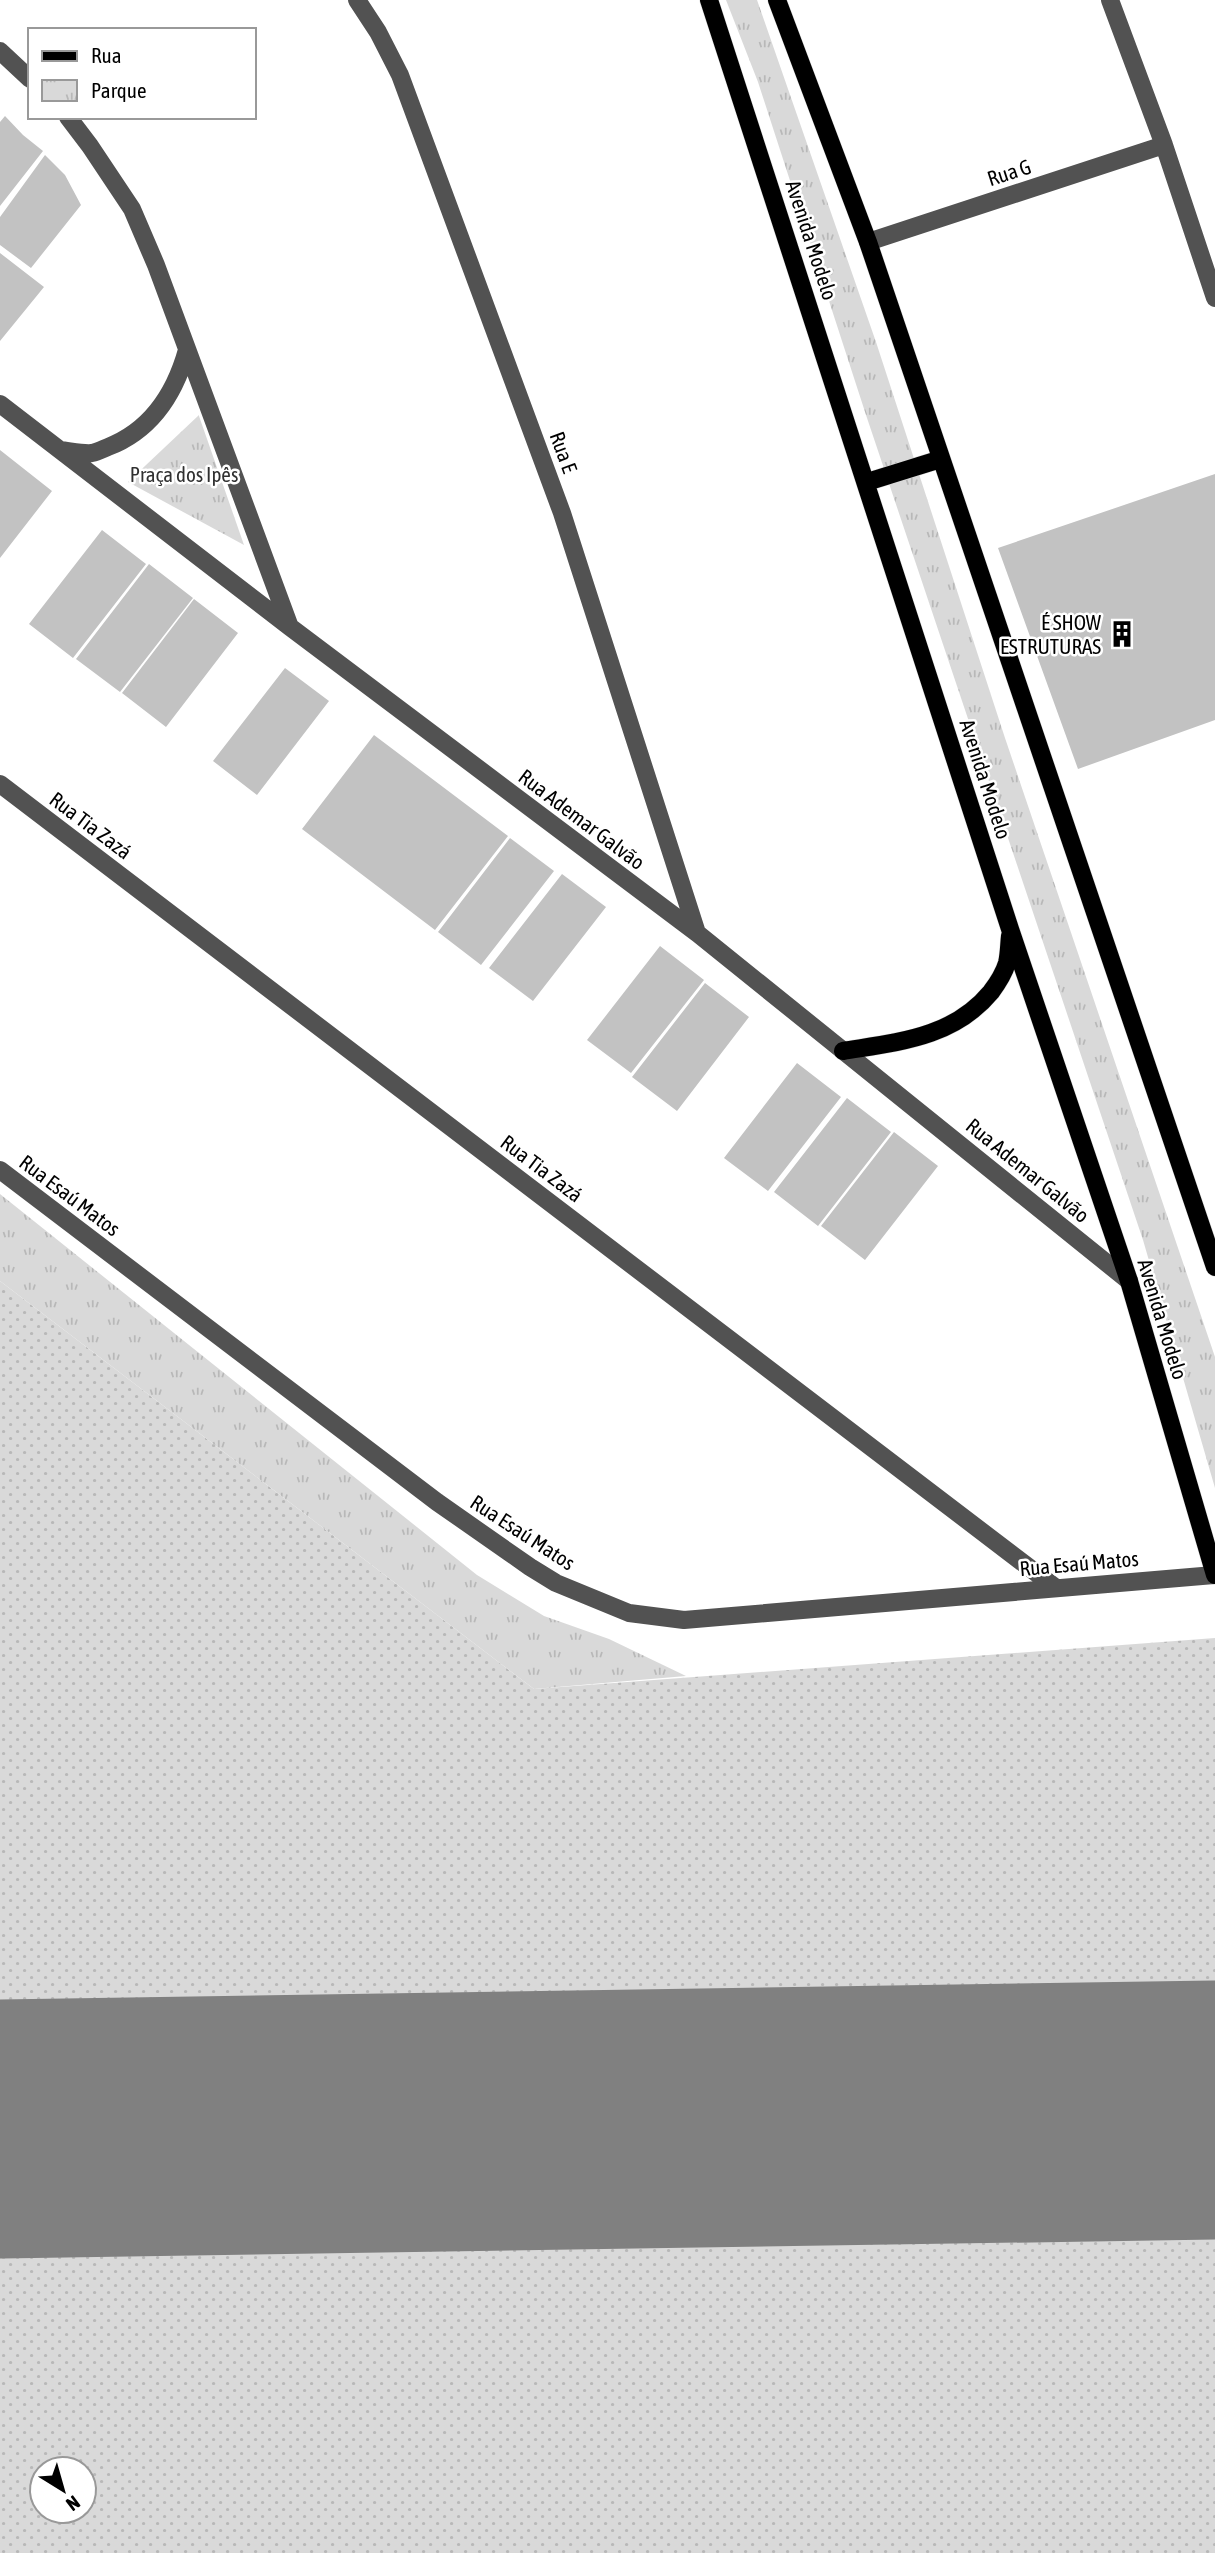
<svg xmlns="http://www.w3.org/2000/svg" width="1215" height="2553" viewBox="0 0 1215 2553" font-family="'Asap Condensed',sans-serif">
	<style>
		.grass { fill: url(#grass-dots); fill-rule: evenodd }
		.park { fill: url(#park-tufts) }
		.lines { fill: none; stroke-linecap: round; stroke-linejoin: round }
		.runway { stroke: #808080; stroke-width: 259 }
		.building { fill: #c2c2c2 }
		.major-casing { stroke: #dbdbdb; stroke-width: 19 }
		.minor { stroke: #525252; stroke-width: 18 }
		.major { stroke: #000; stroke-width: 18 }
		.labels { text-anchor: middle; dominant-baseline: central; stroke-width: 5; stroke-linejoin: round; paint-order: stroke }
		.street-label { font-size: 21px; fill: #000; stroke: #fff }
		.park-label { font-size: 21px; fill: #303030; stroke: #fff }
		.poi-label { font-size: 21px; fill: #000; stroke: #fff; text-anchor: end }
	</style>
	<defs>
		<pattern id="grass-dots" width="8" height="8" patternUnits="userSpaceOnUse" patternTransform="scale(1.75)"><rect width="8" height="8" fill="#d9d9d9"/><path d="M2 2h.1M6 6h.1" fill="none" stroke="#b8b8b8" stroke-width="1.8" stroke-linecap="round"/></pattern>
		<pattern id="park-tufts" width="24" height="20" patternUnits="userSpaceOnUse" patternTransform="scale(1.75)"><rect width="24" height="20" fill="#d9d9d9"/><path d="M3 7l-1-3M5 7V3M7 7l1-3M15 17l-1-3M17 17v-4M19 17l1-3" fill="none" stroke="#b8b8b8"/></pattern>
	</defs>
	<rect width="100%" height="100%" fill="#fff"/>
	<!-- grass -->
	<path class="grass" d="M 0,1281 L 534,1689 L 1215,1638 L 1215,2553 L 0,2553 ZM 42,2469 L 84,2469 L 84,2511 L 42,2511 Z"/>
	<!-- park -->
	<path class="park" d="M 726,0 L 757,0 L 876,342 L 1005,738 L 1215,1357 L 1215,1488 L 1143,1240 L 866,415 L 758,82 Z
		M 199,415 L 199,416 L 244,545 L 128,482 Z
		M 0,1194 L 477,1575 L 544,1616 L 609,1639 L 686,1676 L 534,1689 L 0,1281 Z"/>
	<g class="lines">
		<!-- runway -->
		<path class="runway" d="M 0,2129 L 1215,2110"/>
	</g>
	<!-- building -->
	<path class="building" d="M 5,116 L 23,135 L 43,151 L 0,206 L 0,122 Z
		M 45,155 L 65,175 L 81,205 L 31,268 L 0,245 L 0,217 Z
		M 0,253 L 44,287 L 0,341 Z
		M 0,450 L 52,491 L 0,558 Z
		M 1215,474 L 1215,720 L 1078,769 L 998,548 Z
		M 102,530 L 146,564 L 73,658 L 29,624 Z
		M 149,564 L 193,598 L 120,692 L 76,659 Z
		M 194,599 L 238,633 L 166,727 L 122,693 Z
		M 285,668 L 329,701 L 257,795 L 213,761 Z
		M 374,735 L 508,836 L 435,930 L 302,829 Z
		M 510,838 L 554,871 L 481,965 L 438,932 Z
		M 562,874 L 606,907 L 533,1001 L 489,968 Z
		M 660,946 L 704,980 L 631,1073 L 587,1040 Z
		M 705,983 L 749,1017 L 677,1111 L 632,1077 Z
		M 797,1063 L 841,1097 L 768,1191 L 724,1158 Z
		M 847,1098 L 891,1132 L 818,1226 L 774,1192 Z
		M 894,1132 L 938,1166 L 865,1260 L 821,1226 Z"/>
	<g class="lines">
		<defs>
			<path id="major" d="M 709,0 L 1010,929 L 1129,1281 L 1215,1575
				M 777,0 L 868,242 L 1215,1267
				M 867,482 L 941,459
				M 843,1051 C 898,1042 953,1038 991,992 C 997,984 1004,973 1007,963 C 1009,955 1009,945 1010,936"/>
		</defs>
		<!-- major casing -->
		<use href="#major" class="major-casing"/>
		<!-- minor -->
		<path class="minor" d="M 357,0 L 378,32 L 400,75 L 562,513 L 697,933
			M 1110,0 L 1164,145 L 1215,298
			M 0,51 L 30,79
			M 68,117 L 90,146 L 132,209 L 156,265 L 290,627
			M 868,242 L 1164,145
			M 0,404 L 290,627 L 697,933 L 1129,1281
			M 60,450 C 70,451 83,454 92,453 C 97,452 103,449 108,447 C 152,430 175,393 187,350
			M 0,784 L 1056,1588
			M 0,1170 L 437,1502 L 530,1567 L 556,1583 L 629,1613 L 684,1620 L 1214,1575"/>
		<!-- major -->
		<use href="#major" class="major"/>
	</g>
	<!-- icons -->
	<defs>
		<symbol id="building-bare" viewBox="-9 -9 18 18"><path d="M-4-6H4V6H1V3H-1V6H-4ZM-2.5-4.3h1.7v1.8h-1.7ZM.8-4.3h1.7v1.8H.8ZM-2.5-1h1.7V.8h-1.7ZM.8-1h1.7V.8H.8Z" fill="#000" stroke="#fff" stroke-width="2.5" paint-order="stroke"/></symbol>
	</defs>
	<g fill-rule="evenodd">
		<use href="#building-bare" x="1103" y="615" width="38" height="38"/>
	</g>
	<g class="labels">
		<!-- street labels -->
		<g class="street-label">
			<text transform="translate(1009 172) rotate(-18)">Rua G</text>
			<text transform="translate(812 240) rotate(72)">Avenida Modelo</text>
			<text transform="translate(564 452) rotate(70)">Rua E</text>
			<text transform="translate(986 779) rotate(72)">Avenida Modelo</text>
			<text transform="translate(582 819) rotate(37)">Rua Ademar Galvão</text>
			<text transform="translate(91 825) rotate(37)">Rua Tia Zazá</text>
			<text transform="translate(542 1168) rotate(37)">Rua Tia Zazá</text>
			<text transform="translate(1028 1170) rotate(39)">Rua Ademar Galvão</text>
			<text transform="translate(70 1195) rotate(37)">Rua Esaú Matos</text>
			<text transform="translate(1163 1319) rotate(73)">Avenida Modelo</text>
			<text transform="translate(523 1532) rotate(33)">Rua Esaú Matos</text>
			<text transform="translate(1079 1563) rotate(-5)">Rua Esaú Matos</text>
		</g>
		<!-- park labels -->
		<g class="park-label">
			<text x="184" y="474">Praça dos Ipês</text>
		</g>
		<!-- poi labels -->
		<g class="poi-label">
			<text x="1101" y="622">É SHOW<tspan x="1101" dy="24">ESTRUTURAS</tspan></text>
		</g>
	</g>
	<!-- legend -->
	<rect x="28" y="28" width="228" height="91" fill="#ffffff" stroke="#999999" stroke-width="2"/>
	<rect x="42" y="51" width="35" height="10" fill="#000000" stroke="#999999" stroke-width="2"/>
	<text x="91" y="63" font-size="21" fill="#000000">Rua</text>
	<rect x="42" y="80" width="35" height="21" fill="url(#park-tufts)" stroke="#999999" stroke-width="2"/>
	<text x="91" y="98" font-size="21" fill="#000000">Parque</text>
	<!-- north arrow -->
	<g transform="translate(63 2490) rotate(143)"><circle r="33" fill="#ffffff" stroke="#999999" stroke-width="2"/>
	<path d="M0-5L12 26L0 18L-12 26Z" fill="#000000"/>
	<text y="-10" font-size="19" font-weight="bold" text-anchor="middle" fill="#000000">N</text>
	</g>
</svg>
